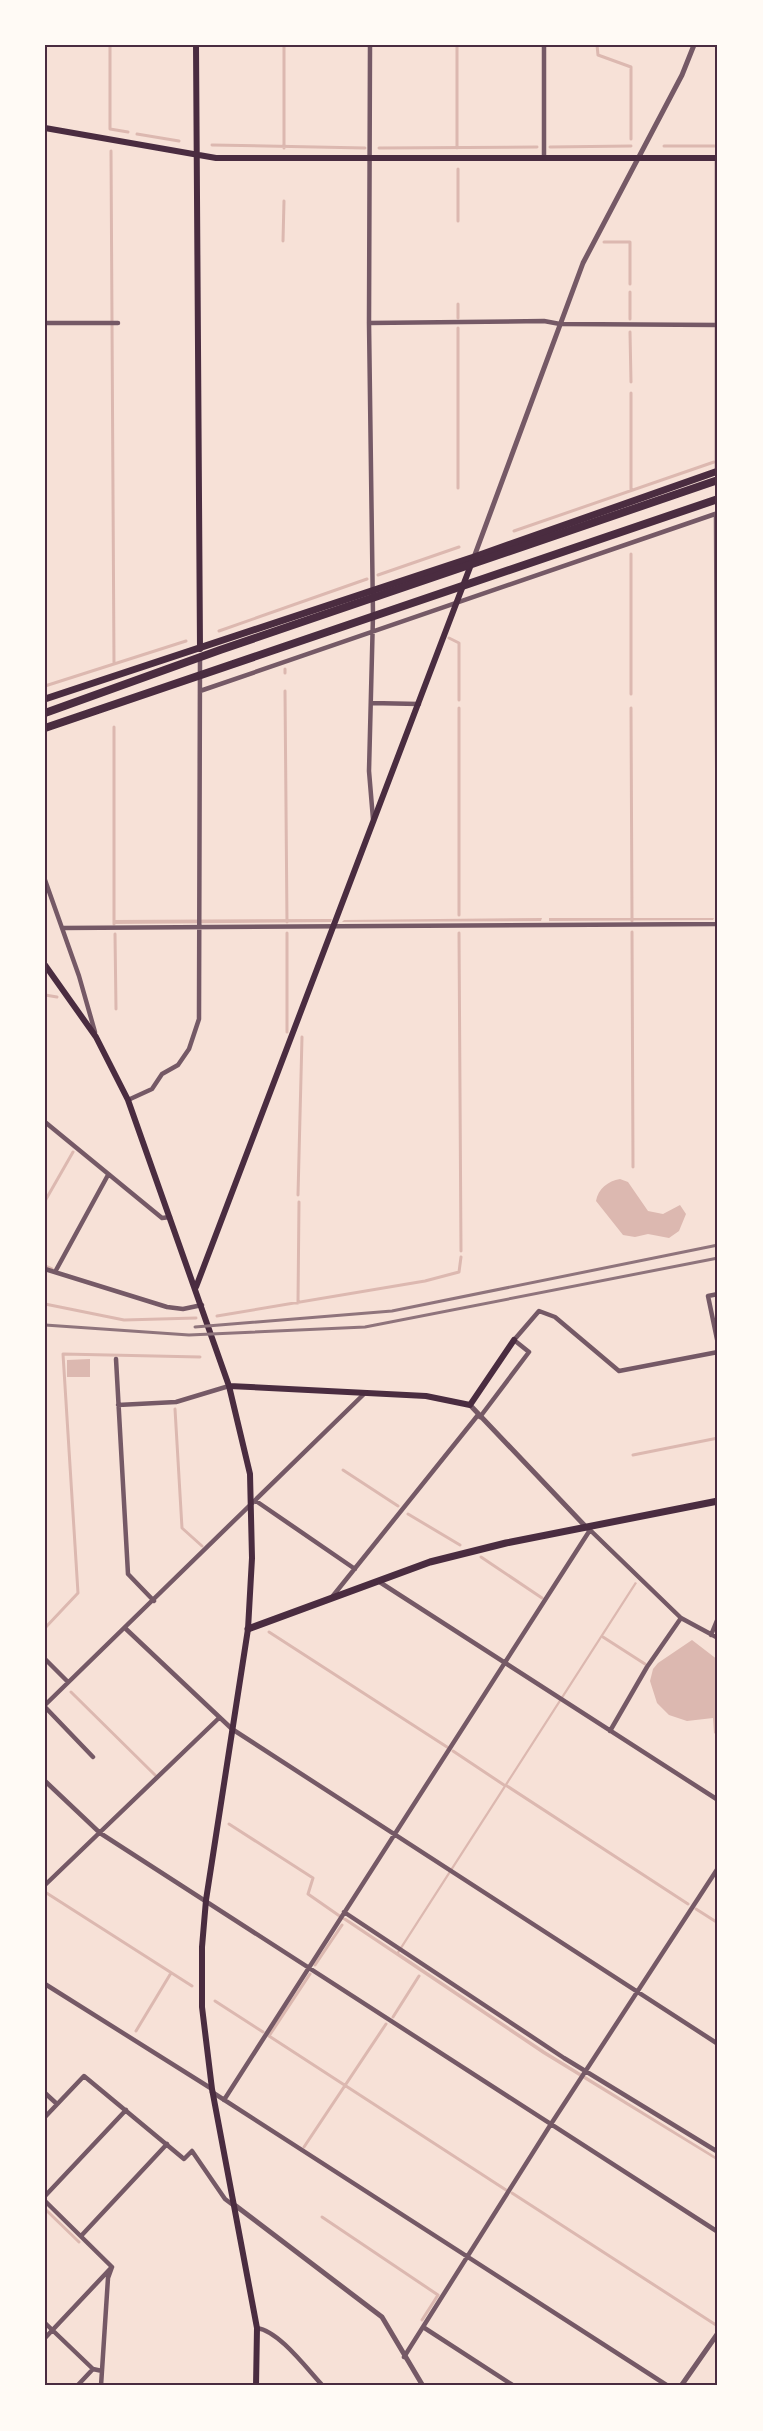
<svg xmlns="http://www.w3.org/2000/svg" width="763" height="2431" viewBox="0 0 763 2431" font-family="Quicksand,sans-serif">
	<style>
		.water { fill: #dcb8b0 }
		.lines { fill: none; stroke-linecap: round; stroke-linejoin: round }
		.stream { stroke: #dcb8b0; stroke-width: 3 }
		.minor { stroke: #755966; stroke-width: 4.5 }
		.tertiary { stroke: #755966; stroke-width: 5 }
		.secondary { stroke: #4a2c40; stroke-width: 6 }
		.primary { stroke: #4a2c40; stroke-width: 7 }
		.motorway { stroke: #4a2c40; stroke-width: 8 }
		.rail { stroke: #8f747c; stroke-width: 3 }
		.neatline { fill: none; stroke: #4a2c40; stroke-width: 2 }
	</style>
	<rect width="100%" height="100%" fill="#f7e1d7"/>
	<!-- water -->
	<path class="water" d="M 542,918 L 541,921 L 342,922 L 344,920 Z
		M 549,918 L 714,918 L 713,920 L 549,921 Z
		M 332,919 L 331,922 L 113,924 L 113,920 Z
		M 620,1179 L 628,1182 L 648,1211 L 663,1214 L 680,1205 L 686,1214 L 679,1231 L 669,1238 L 648,1234 L 635,1237 L 623,1235 L 596,1201 C 598,1189 608,1181 620,1179 Z
		M 90,1359 L 90,1377 L 67,1377 L 67,1360 Z
		M 635,1582 L 637,1583 L 399,1953 L 545,2051 L 718,2158 L 718,2161 L 543,2054 L 339,1917 L 346,1918 L 397,1952 Z
		M 692,1640 L 718,1660 L 718,1736 L 714,1733 L 713,1718 L 687,1721 L 669,1715 L 657,1703 L 650,1681 L 653,1669 L 658,1663 Z"/>
	<g class="lines">
		<!-- stream -->
		<path class="stream" d="M 110,45 L 110,129 L 128,132
			M 284,45 L 284,148
			M 457,45 L 457,148
			M 597,45 L 598,55 L 631,67 L 631,139
			M 137,134 L 179,141
			M 212,145 L 365,148
			M 664,146 L 718,146
			M 550,147 L 631,146
			M 379,148 L 537,147
			M 111,151 L 114,664
			M 458,169 L 458,221
			M 283,241 L 284,201
			M 604,242 L 630,242 L 630,284
			M 458,304 L 458,318
			M 630,319 L 630,292
			M 458,328 L 458,488
			M 630,332 L 631,382
			M 631,393 L 631,490
			M 514,531 L 714,462
			M 631,554 L 631,694
			M 378,575 L 459,547
			M 219,631 L 367,579
			M 449,638 L 459,643 L 459,700
			M 285,669 L 285,673
			M 45,686 L 186,641
			M 285,691 L 287,922
			M 459,708 L 459,915
			M 631,708 L 632,921
			M 114,924 L 114,727
			M 632,932 L 633,1167
			M 459,933 L 461,1251
			M 115,934 L 116,1009
			M 45,995 L 57,997
			M 287,1032 L 287,933
			M 298,1195 L 302,1037
			M 45,1201 L 73,1152
			M 45,1266 L 52,1269
			M 298,1303 L 299,1202
			M 45,1304 L 124,1320 L 196,1318
			M 217,1316 L 425,1281 L 459,1272 L 461,1257
			M 175,1409 L 182,1528 L 202,1546
			M 633,1455 L 718,1438
			M 343,1470 L 398,1506
			M 408,1514 L 460,1545
			M 481,1557 L 542,1598
			M 45,1628 L 78,1593 L 63,1354 L 200,1357
			M 269,1632 L 447,1747
			M 603,1637 L 645,1664
			M 71,1692 L 155,1775
			M 453,1751 L 504,1785
			M 507,1786 L 688,1904
			M 229,1824 L 313,1878 L 308,1894 L 341,1917
			M 45,1892 L 192,1986
			M 696,1909 L 718,1923
			M 315,1965 L 342,1925
			M 310,1974 L 269,2036 L 506,2190
			M 215,2001 L 263,2032
			M 393,2017 L 419,1976
			M 136,2031 L 171,1973
			M 304,2147 L 386,2024
			M 512,2193 L 716,2325
			M 45,2209 L 79,2242
			M 322,2217 L 438,2295 L 422,2320"/>
		<!-- minor -->
		<path class="minor" d="M 370,45 L 369,323 L 373,615 L 369,771 L 373,819
			M 544,45 L 544,158
			M 717,158 L 717,471
			M 45,323 L 118,323
			M 369,323 L 544,321 L 560,324 L 718,325
			M 716,514 L 718,924
			M 200,691 L 718,513
			M 371,703 L 419,704
			M 45,880 L 79,976 L 95,1032
			M 62,928 L 718,924
			M 128,1100 L 152,1089 L 162,1074 L 178,1065 L 189,1049 L 199,1019 L 200,656
			M 45,1122 L 162,1218 L 170,1217
			M 45,1269 L 167,1307 L 183,1309 L 202,1305
			M 55,1272 L 108,1175
			M 718,1294 L 708,1296 L 718,1344
			M 116,1359 L 128,1574 L 154,1601
			M 118,1405 L 176,1402 L 229,1386
			M 480,1417 L 529,1352 L 514,1340 L 539,1311 L 555,1317 L 619,1371 L 718,1352
			M 256,1501 L 355,1569
			M 588,1528 L 681,1618 L 718,1638
			M 378,1581 L 718,1800
			M 332,1597 L 478,1415
			M 126,1629 L 232,1729 L 718,2044
			M 711,1635 L 718,1618
			M 45,1659 L 68,1682
			M 45,1705 L 364,1394
			M 45,1707 L 93,1757
			M 610,1731 L 647,1667 L 681,1618
			M 45,1781 L 100,1833 L 718,2232
			M 45,1885 L 219,1718
			M 344,1912 L 564,2058 L 718,2152
			M 45,1984 L 212,2089
			M 212,2092 L 668,2386
			M 45,2093 L 57,2104
			M 224,2100 L 590,1530
			M 45,2117 L 84,2076 L 184,2159 L 192,2151 L 225,2199 L 233,2205
			M 45,2196 L 126,2110
			M 45,2201 L 112,2267
			M 81,2236 L 167,2144
			M 45,2323 L 93,2369 L 102,2371
			M 423,2327 L 514,2386
			M 257,2328 C 279,2331 307,2369 323,2386
			M 45,2338 L 110,2269
			M 404,2357 L 551,2124 L 718,1868
			M 77,2386 L 93,2369
			M 101,2386 L 108,2278 L 112,2267"/>
		<!-- tertiary -->
		<path class="tertiary" d="M 474,557 L 583,263 L 682,75 L 694,45
			M 470,1405 L 587,1528
			M 236,2206 L 382,2317 L 423,2386
			M 681,2386 L 718,2333"/>
		<!-- secondary -->
		<path class="secondary" d="M 196,45 L 200,649
			M 45,128 L 216,158 L 718,158
			M 45,965 L 96,1037 L 128,1100 L 229,1386 L 250,1474 L 252,1558 L 248,1629 L 206,1900 L 202,1947 L 202,2007 L 212,2089 L 257,2328 L 256,2386
			M 196,1287 L 472,562
			M 229,1386 L 426,1396 L 470,1405 L 514,1340"/>
		<!-- primary -->
		<path class="primary" d="M 45,699 L 474,557 L 718,471
			M 248,1629 L 430,1562 L 506,1543 L 718,1501"/>
		<!-- motorway -->
		<path class="motorway" d="M 45,713 L 220,650 L 718,480
			M 45,728 L 718,499"/>
		<!-- rail -->
		<path class="rail" d="M 45,1325 L 189,1335 L 365,1327 L 718,1258
			M 195,1327 L 392,1311 L 718,1245"/>
	</g>
	<!-- border -->
	<rect width="763" height="2431" fill="none" stroke="#fffaf5" stroke-width="93"/>
	<rect x="46" y="46" width="670" height="2338" class="neatline"/>
</svg>
